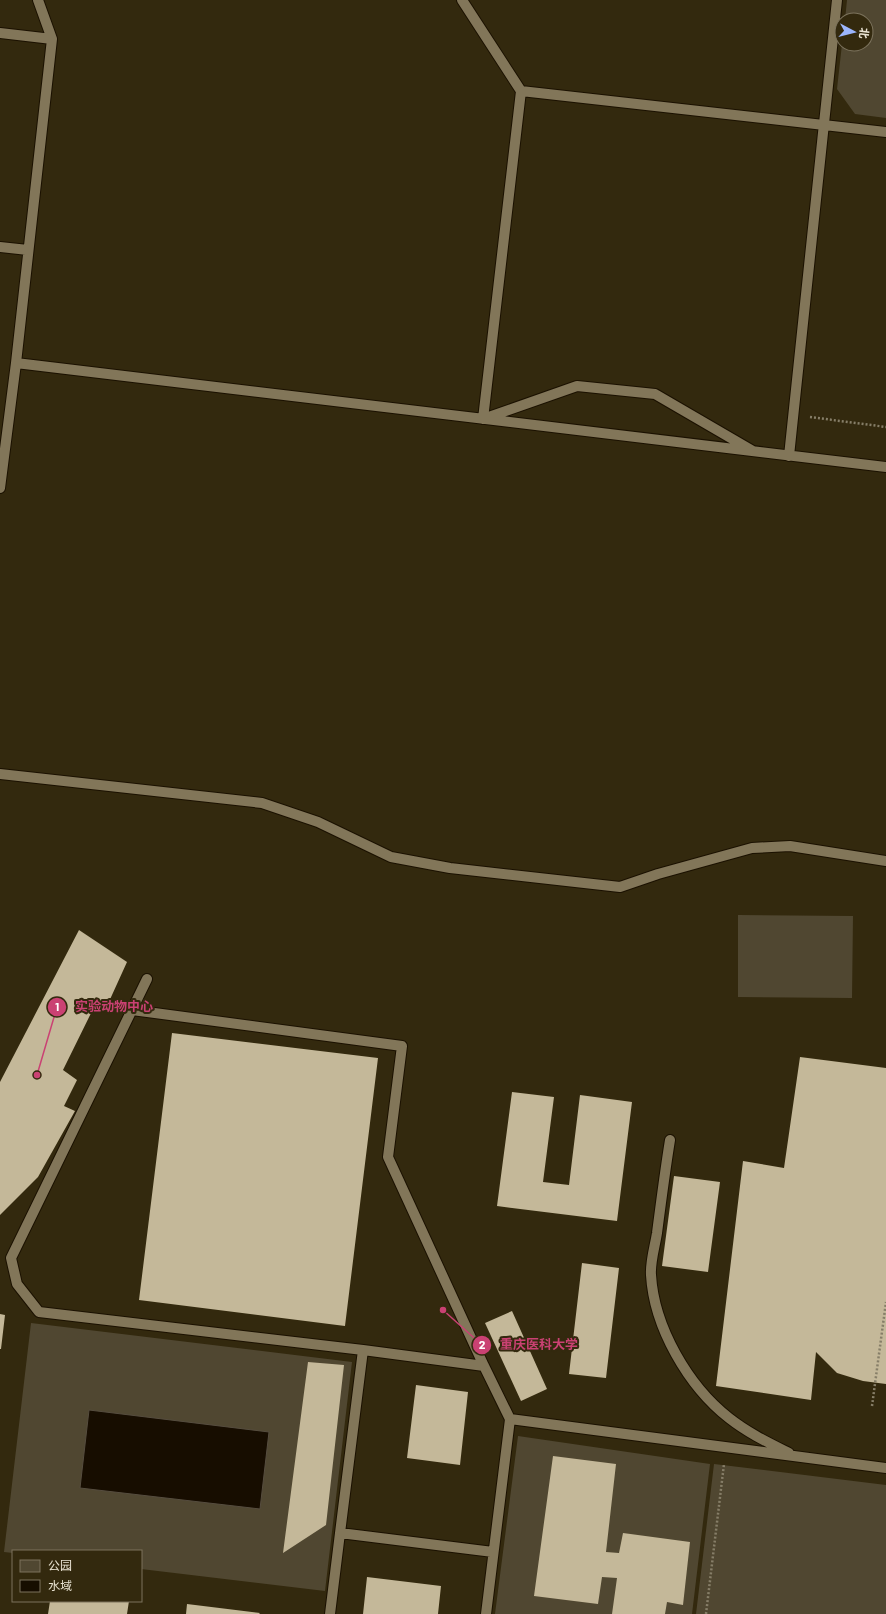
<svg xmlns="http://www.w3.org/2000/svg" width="886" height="1614" viewBox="0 0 886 1614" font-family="Barlow,'Noto Sans SC',sans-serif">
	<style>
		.green { fill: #504731 }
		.water { fill: #170d00; stroke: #564d3f }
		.building { fill: #c4b899 }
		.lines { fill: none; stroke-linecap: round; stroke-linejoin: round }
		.service-casing { stroke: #1b1100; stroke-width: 12 }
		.path { stroke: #867e68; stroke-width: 2.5; stroke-dasharray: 2 2; stroke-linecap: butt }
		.service { stroke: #827659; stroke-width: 10 }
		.leader { fill: none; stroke: #ca4173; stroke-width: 1.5 }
		.callout-dot { fill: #ca4173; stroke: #33290e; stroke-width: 1.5 }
		.mark-label { font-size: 12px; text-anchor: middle; font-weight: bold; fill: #fff }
		.callout-label { font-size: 13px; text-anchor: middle; font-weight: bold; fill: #ca4173; stroke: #33290e; stroke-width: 4; stroke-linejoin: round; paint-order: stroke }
	</style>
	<rect width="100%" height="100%" fill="#33290e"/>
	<!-- green -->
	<path class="green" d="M 847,0 L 886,0 L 886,118 L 855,114 L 837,89 L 842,44 L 866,44 L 866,20 L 845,20 Z
		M 738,915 L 853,916 L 852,998 L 738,997 Z
		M 31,1323 L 352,1362 L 325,1591 L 141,1569 L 141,1551 L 13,1551 L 13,1553 L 4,1552 Z
		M 518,1436 L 710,1464 L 692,1614 L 495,1614 Z
		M 714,1464 L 886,1485 L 886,1614 L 696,1614 Z"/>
	<!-- water -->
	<path class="water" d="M 89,1410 L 269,1432 L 260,1509 L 80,1488 Z"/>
	<!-- building -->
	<path class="building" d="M 79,930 L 127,962 L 107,1006 L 97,1001 L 63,1070 L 77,1080 L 64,1106 L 75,1111 L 38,1177 L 0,1215 L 0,1082 Z
		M 172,1033 L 378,1058 L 345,1326 L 139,1300 Z
		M 800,1057 L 886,1068 L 886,1384 L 863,1381 L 837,1373 L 816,1352 L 811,1400 L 716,1386 L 743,1161 L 784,1168 Z
		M 512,1092 L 554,1097 L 543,1182 L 569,1185 L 580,1095 L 632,1102 L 617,1221 L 497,1206 Z
		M 674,1176 L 720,1182 L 708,1272 L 662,1266 Z
		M 582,1263 L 619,1268 L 606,1378 L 569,1374 Z
		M 512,1311 L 547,1389 L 521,1401 L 485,1323 Z
		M 0,1314 L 5,1315 L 1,1349 L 0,1349 Z
		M 308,1362 L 344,1365 L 326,1525 L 283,1553 Z
		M 416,1385 L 468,1392 L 460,1465 L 407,1458 Z
		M 553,1456 L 616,1464 L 606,1552 L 619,1553 L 623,1533 L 690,1542 L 683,1605 L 667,1602 L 665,1614 L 612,1614 L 617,1578 L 602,1577 L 598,1604 L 534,1596 Z
		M 367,1577 L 441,1586 L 438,1614 L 363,1614 Z
		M 50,1601 L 129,1601 L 127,1614 L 48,1614 Z
		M 187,1604 L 260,1613 L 259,1614 L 186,1614 Z"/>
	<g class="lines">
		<defs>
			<path id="service" d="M 462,0 L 521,91
				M 0,33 L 52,39
				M 0,247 L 28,250
				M 16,363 L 886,467
				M 753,451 L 655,394 L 577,386 L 483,419 L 521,91 L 886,132
				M 789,456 L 837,0
				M 0,488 L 16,363 L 52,39 L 38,0
				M 0,774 L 262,803 L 318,822 L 391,857 L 450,868 L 620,887 L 658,874 L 752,848 L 790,846 L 886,861
				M 147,979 L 11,1258 L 17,1284 L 39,1312 L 363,1350 L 340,1533 L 493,1552
				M 132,1010 L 402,1046 L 388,1157 L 484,1366 L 510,1419
				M 670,1140 C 665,1171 661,1202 657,1233 C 655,1246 650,1262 651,1275 C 654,1327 688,1386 729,1418 C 748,1433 769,1443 789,1453
				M 363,1350 L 484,1366
				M 330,1614 L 340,1533
				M 486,1614 L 510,1419 L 886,1468"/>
		</defs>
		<!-- service casing -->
		<use href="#service" class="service-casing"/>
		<!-- path -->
		<path class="path" d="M 810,417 L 886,427
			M 872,1406 L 886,1302
			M 706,1614 L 724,1464"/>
		<!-- service -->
		<use href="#service" class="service"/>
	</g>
	<!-- callouts -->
	<path class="leader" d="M37 1075L57 1007M443 1310L482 1345"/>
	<g class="callout-dot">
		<circle cx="37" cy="1075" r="4"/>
		<circle cx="443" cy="1310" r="4"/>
		<circle cx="57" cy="1007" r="10"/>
		<circle cx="482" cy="1345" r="10"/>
	</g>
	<g class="mark-label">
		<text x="57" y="1011">1</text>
		<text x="482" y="1349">2</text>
	</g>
	<g class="callout-label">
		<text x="114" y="1011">实验动物中心</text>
		<text x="539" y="1349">重庆医科大学</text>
	</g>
	<!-- legend -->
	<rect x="12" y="1550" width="130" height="52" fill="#33290e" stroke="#7c735d"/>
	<rect x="20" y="1560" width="20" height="12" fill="#504731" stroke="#7c735d"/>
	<text x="48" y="1570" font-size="12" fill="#e9e3d3">公园</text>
	<rect x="20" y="1580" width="20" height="12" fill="#170d00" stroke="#7c735d"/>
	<text x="48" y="1590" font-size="12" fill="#e9e3d3">水域</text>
	<!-- north arrow -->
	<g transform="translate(854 32) rotate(97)"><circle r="19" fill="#33290e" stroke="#7c735d"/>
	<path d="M0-3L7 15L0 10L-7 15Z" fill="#9bb5fd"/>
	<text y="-6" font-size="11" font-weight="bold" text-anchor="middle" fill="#e9e3d3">北</text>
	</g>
</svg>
